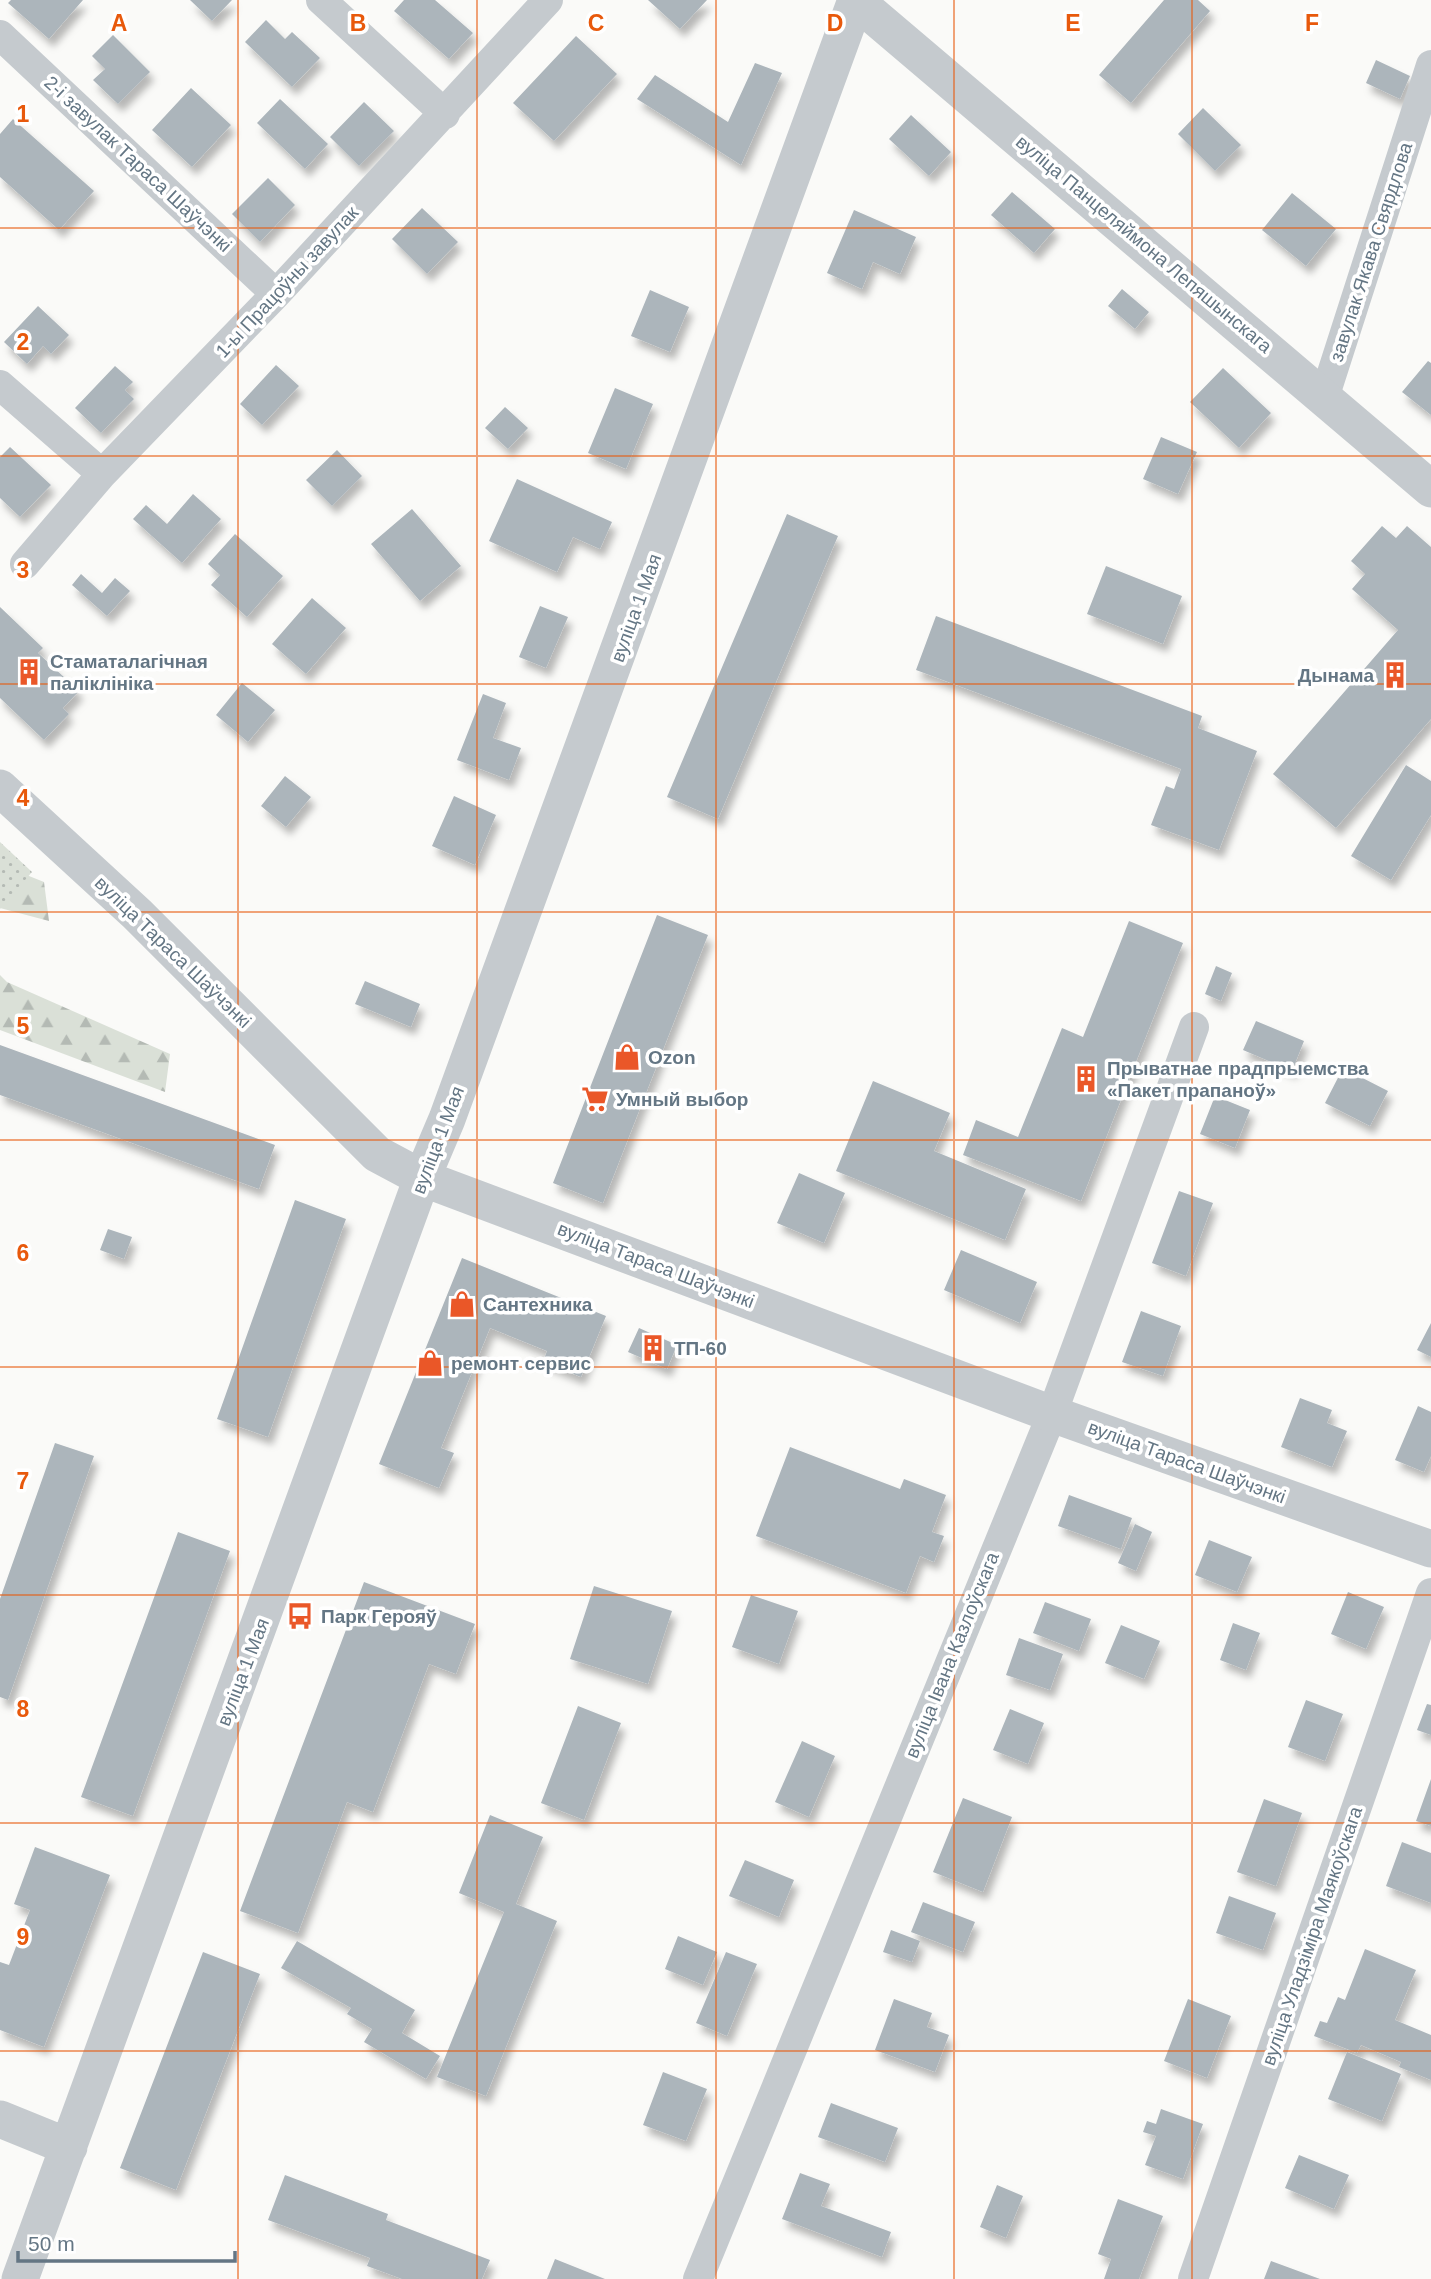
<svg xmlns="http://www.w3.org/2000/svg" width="1431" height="2279" viewBox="0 0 1431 2279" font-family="Arial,sans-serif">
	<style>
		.forest { fill: url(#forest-firs) }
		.park { fill: url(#park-dots) }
		.building { fill: #acb5bb; filter: url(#shadow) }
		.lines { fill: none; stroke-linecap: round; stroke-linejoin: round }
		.minor { stroke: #c5cace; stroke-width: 30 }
		.tertiary { stroke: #c5cace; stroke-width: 37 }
		.grid { fill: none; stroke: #e8590c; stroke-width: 2; stroke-opacity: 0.55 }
		.labels { text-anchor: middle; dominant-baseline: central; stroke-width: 7; stroke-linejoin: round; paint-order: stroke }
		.street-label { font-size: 19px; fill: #647684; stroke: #fff }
		.poi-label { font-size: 19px; font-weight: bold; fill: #647684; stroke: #fff; text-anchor: start }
		.grid-label { font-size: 23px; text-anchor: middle; font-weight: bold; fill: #e8590c; stroke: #fff; stroke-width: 7; stroke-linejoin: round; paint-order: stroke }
	</style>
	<defs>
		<pattern id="forest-firs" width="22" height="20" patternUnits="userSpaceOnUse" patternTransform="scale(1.75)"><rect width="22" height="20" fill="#dae0d7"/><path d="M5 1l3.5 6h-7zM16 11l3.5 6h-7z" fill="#b4bab4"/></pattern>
		<pattern id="park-dots" width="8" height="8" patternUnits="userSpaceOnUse" patternTransform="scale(1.75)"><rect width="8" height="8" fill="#dae0d7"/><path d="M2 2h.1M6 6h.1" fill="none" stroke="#b4bab4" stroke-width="1.8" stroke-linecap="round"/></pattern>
		<filter id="shadow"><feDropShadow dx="4.5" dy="8" stdDeviation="3.5" flood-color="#0004"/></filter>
	</defs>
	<rect width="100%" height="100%" fill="#fafaf8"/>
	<!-- forest -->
	<path class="forest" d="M 4,866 L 44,882 L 49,921 L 0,908 L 0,867 Z
		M 0,975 L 7,982 L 170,1054 L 165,1092 L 0,1030 Z"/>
	<!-- park -->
	<path class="park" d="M 0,842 L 32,872 L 0,909 Z"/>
	<!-- building -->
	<path class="building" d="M 11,0 L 83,0 L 49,39 L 8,3 Z
		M 190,0 L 232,0 L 212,21 Z
		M 404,0 L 435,0 L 473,33 L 449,59 L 394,11 Z
		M 648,0 L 707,0 L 680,29 Z
		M 1164,0 L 1198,0 L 1210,11 L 1131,103 L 1099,75 Z
		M 266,20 L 285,39 L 292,32 L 320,58 L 292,87 L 245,42 Z
		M 113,35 L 150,72 L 118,104 L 93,80 L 105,69 L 92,56 Z
		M 576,36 L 617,74 L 554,141 L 513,103 Z
		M 1376,60 L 1410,76 L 1400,99 L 1366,83 Z
		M 755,63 L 782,73 L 741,165 L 637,99 L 655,75 L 728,122 Z
		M 191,88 L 231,125 L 192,167 L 152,130 Z
		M 280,99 L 328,144 L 305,169 L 257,123 Z
		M 364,102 L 394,131 L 359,166 L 330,137 Z
		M 1203,108 L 1241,145 L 1215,171 L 1178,134 Z
		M 911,115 L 951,152 L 929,176 L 889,139 Z
		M 13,119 L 94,191 L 59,230 L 0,177 L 0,134 Z
		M 268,178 L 295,205 L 260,242 L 232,214 Z
		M 1012,192 L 1055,229 L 1034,253 L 991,215 Z
		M 1292,193 L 1336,229 L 1306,266 L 1262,230 Z
		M 422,208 L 458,242 L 427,274 L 392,239 Z
		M 854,210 L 916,237 L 900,274 L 873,262 L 862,289 L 827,273 Z
		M 1122,289 L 1149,312 L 1135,329 L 1108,306 Z
		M 650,290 L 689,307 L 670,352 L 631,336 Z
		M 38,306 L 69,335 L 51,354 L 43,346 L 27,364 L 4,342 Z
		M 1428,361 L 1431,363 L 1431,415 L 1402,392 Z
		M 276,365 L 299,386 L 262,425 L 240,404 Z
		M 115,366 L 133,382 L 125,390 L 134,399 L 101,433 L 75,408 Z
		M 1223,368 L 1271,413 L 1239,448 L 1190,402 Z
		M 615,388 L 653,404 L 626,469 L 588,453 Z
		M 505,407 L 528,428 L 508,449 L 485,428 Z
		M 1161,437 L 1197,452 L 1178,494 L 1143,479 Z
		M 10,447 L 51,485 L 20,517 L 0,498 L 0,457 Z
		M 337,450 L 362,476 L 332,506 L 306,480 Z
		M 517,479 L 612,522 L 600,549 L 573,537 L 557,572 L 489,541 Z
		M 193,494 L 221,519 L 182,563 L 133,519 L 146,505 L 167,524 Z
		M 412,509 L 461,566 L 420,601 L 371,544 Z
		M 787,514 L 838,536 L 718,819 L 667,797 Z
		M 1382,526 L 1396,538 L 1407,526 L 1431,547 L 1431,719 L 1336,828 L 1273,774 L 1398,630 L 1352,589 L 1365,574 L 1351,561 Z
		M 235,534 L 283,576 L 247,617 L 211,585 L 220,575 L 208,564 Z
		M 1106,566 L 1182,596 L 1163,644 L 1087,614 Z
		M 81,574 L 102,593 L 115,578 L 130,591 L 107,616 L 72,585 Z
		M 312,598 L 346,628 L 306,674 L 272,644 Z
		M 540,606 L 568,617 L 546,668 L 519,657 Z
		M 0,607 L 43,648 L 38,653 L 79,691 L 63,708 L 69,714 L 44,740 L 0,698 Z
		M 936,616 L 1202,716 L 1198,728 L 1257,751 L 1219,850 L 1151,825 L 1166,786 L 1174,789 L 1181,769 L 916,670 Z
		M 242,683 L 275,710 L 248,742 L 216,715 Z
		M 483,694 L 506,703 L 493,738 L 521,748 L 509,780 L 457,760 Z
		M 1406,765 L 1431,781 L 1431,815 L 1391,880 L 1351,856 Z
		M 285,776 L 311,797 L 286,827 L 261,806 Z
		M 454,796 L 496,815 L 475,865 L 432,846 Z
		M 657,915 L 708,935 L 603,1203 L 553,1183 Z
		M 1129,921 L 1183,943 L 1081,1201 L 963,1155 L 976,1120 L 1018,1137 L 1062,1028 L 1083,1037 Z
		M 1216,966 L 1232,973 L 1221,1001 L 1205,994 Z
		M 365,981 L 420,1004 L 411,1027 L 355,1004 Z
		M 1256,1021 L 1304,1041 L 1292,1071 L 1243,1050 Z
		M 0,1045 L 275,1145 L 259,1189 L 0,1095 Z
		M 1343,1068 L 1388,1091 L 1370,1126 L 1325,1103 Z
		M 873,1081 L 950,1113 L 934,1151 L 1026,1189 L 1005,1240 L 836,1171 Z
		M 1215,1096 L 1250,1110 L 1235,1148 L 1200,1134 Z
		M 799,1173 L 845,1193 L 824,1243 L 777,1223 Z
		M 1179,1191 L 1213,1203 L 1186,1276 L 1152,1263 Z
		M 295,1200 L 346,1219 L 268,1437 L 217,1419 Z
		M 108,1229 L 132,1237 L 124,1259 L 100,1250 Z
		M 961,1250 L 1037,1282 L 1020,1323 L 944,1290 Z
		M 462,1258 L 606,1316 L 581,1377 L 543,1362 L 547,1351 L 490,1328 L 441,1448 L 454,1453 L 439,1488 L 379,1464 Z
		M 1141,1311 L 1181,1326 L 1163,1376 L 1122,1362 Z
		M 1431,1323 L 1431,1357 L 1417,1350 Z
		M 639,1328 L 677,1345 L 667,1369 L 628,1352 Z
		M 1300,1398 L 1332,1410 L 1327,1423 L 1347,1431 L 1332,1467 L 1281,1447 Z
		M 1418,1406 L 1431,1412 L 1431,1456 L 1424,1472 L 1395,1460 Z
		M 55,1443 L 94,1456 L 8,1700 L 0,1697 L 0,1599 Z
		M 790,1447 L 900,1489 L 904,1479 L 946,1495 L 932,1532 L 944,1536 L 934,1562 L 920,1556 L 906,1593 L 756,1536 Z
		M 1069,1495 L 1132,1518 L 1121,1549 L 1058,1526 Z
		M 1135,1524 L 1152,1532 L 1136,1571 L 1118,1563 Z
		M 178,1532 L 230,1551 L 133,1816 L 81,1797 Z
		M 1209,1540 L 1252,1557 L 1237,1592 L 1195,1575 Z
		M 364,1582 L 475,1624 L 456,1674 L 429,1664 L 373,1812 L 347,1802 L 298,1933 L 240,1911 Z
		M 594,1586 L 672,1611 L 648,1684 L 570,1659 Z
		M 1348,1592 L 1384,1607 L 1366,1649 L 1331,1634 Z
		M 751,1595 L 798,1611 L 779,1664 L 732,1647 Z
		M 1045,1602 L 1091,1619 L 1079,1651 L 1033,1633 Z
		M 1233,1623 L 1260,1633 L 1246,1670 L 1220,1660 Z
		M 1121,1625 L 1160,1641 L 1144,1679 L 1105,1663 Z
		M 1019,1638 L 1063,1654 L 1050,1690 L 1006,1675 Z
		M 1306,1700 L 1343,1714 L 1325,1761 L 1288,1747 Z
		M 1427,1704 L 1431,1705 L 1431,1735 L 1417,1730 Z
		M 578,1706 L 621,1723 L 584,1820 L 541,1803 Z
		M 1010,1709 L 1044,1723 L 1028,1764 L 993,1750 Z
		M 802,1741 L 835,1756 L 809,1817 L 775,1802 Z
		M 1431,1779 L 1431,1826 L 1416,1821 Z
		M 963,1798 L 1012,1817 L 983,1892 L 933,1872 Z
		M 1264,1799 L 1302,1813 L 1276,1886 L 1237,1872 Z
		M 490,1815 L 543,1837 L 516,1904 L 557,1921 L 486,2096 L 437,2077 L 504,1912 L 459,1893 Z
		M 1402,1842 L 1431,1853 L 1431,1903 L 1386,1886 Z
		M 35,1847 L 110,1875 L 44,2047 L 0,2030 L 0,1962 L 9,1965 L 30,1910 L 14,1904 Z
		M 745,1860 L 794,1880 L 779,1917 L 729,1896 Z
		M 1229,1896 L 1276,1913 L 1263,1950 L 1216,1933 Z
		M 923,1902 L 975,1922 L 963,1952 L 911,1932 Z
		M 891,1930 L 920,1941 L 912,1962 L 883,1952 Z
		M 678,1936 L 717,1952 L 703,1985 L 665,1969 Z
		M 297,1941 L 415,2010 L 402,2033 L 440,2056 L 426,2079 L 364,2042 L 372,2029 L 347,2014 L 351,2008 L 281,1968 Z
		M 1365,1949 L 1416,1970 L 1395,2020 L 1431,2035 L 1431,2080 L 1399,2067 L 1401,2062 L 1361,2045 L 1357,2053 L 1314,2036 L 1320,2021 L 1327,2023 L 1338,1997 L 1345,2000 Z
		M 203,1952 L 260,1974 L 176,2190 L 120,2168 Z
		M 726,1952 L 757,1964 L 727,2036 L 696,2023 Z
		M 894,1999 L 932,2013 L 927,2027 L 949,2035 L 935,2072 L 875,2050 Z
		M 1188,1999 L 1231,2016 L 1207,2078 L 1164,2061 Z
		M 1347,2052 L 1401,2074 L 1382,2121 L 1328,2099 Z
		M 663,2072 L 707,2089 L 686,2141 L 643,2125 Z
		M 831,2103 L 898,2128 L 885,2162 L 818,2137 Z
		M 1161,2109 L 1203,2124 L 1183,2179 L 1145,2165 L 1156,2136 L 1143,2132 L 1147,2121 L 1156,2124 Z
		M 1299,2155 L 1349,2175 L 1334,2209 L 1285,2188 Z
		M 800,2173 L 830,2184 L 821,2206 L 891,2232 L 882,2257 L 782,2219 Z
		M 285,2175 L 388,2214 L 386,2220 L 490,2260 L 482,2279 L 402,2279 L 367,2266 L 370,2258 L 268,2220 Z
		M 997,2185 L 1023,2196 L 1006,2238 L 980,2227 Z
		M 1118,2199 L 1163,2216 L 1139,2279 L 1104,2279 L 1111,2259 L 1098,2254 Z
		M 555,2259 L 605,2279 L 547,2279 Z
		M 1271,2261 L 1320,2279 L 1264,2279 Z"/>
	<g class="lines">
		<!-- minor -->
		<path class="minor" d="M 321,0 L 445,114
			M 0,35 L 276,294
			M 0,385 L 102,474
			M 1324,398 L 1431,65
			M 25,564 L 102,474 L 276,294 L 548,0
			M 698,2279 L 1052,1414 L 1194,1027
			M 1193,2279 L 1431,1593"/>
		<!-- tertiary -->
		<path class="tertiary" d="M 856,1 L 1431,489
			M 0,788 L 137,914 L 377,1154 L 422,1178 L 1052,1414 L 1431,1549
			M 0,2119 L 69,2147
			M 20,2279 L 422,1178 L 447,1119 L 856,0"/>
	</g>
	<!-- grid -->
	<path class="grid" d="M 238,0 L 238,2279M 477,0 L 477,2279M 716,0 L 716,2279M 954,0 L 954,2279M 1192,0 L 1192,2279M 0,228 L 1431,228M 0,456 L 1431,456M 0,684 L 1431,684M 0,912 L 1431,912M 0,1140 L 1431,1140M 0,1367 L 1431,1367M 0,1595 L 1431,1595M 0,1823 L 1431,1823M 0,2051 L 1431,2051"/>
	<!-- icons -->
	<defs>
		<symbol id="building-bare" viewBox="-9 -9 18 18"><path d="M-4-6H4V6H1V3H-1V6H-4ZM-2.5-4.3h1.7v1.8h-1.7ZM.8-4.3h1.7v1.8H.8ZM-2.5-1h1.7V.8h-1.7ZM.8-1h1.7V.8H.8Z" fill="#ea5728" stroke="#fff" stroke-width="2.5" paint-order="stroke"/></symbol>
		<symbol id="shop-bare" viewBox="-9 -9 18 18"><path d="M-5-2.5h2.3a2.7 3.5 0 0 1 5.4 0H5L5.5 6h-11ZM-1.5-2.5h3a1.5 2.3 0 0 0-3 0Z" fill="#ea5728" stroke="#fff" stroke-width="2.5" paint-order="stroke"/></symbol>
		<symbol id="supermarket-bare" viewBox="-9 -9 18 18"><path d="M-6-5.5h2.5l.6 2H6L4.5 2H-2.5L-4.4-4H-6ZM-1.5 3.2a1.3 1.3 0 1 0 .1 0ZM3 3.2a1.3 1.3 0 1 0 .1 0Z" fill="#ea5728" stroke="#fff" stroke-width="2.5" paint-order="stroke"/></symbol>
		<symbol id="bus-bare" viewBox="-9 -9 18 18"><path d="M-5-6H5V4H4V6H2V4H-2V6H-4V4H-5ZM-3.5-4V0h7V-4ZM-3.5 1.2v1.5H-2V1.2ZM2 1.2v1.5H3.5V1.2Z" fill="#ea5728" stroke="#fff" stroke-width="2.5" paint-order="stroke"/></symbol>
	</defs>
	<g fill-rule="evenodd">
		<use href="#building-bare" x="10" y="653" width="38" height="38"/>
		<use href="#building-bare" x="1376" y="656" width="38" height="38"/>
		<use href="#shop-bare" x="608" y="1038" width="38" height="38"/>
		<use href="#building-bare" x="1067" y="1060" width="38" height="38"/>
		<use href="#supermarket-bare" x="576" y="1080" width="38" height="38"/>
		<use href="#shop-bare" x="443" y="1285" width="38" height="38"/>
		<use href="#building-bare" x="634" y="1329" width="38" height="38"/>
		<use href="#shop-bare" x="411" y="1344" width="38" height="38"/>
		<use href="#bus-bare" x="281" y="1597" width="38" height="38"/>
	</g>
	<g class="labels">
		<!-- street labels -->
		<g class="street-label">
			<text transform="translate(138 164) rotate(43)">2-і завулак Тараса Шаўчэнкі</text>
			<text transform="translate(1144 244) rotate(40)">вуліца Панцеляймона Лепяшынскага</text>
			<text transform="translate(1371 252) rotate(-72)">завулак Якава Свярдлова</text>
			<text transform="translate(287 282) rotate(-47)">1-ы Працоўны завулак</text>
			<text transform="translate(636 608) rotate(-70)">вуліца 1 Мая</text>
			<text transform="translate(173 952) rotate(44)">вуліца Тараса Шаўчэнкі</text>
			<text transform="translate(438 1140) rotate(-69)">вуліца 1 Мая</text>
			<text transform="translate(656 1265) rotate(21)">вуліца Тараса Шаўчэнкі</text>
			<text transform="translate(1187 1462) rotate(20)">вуліца Тараса Шаўчэнкі</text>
			<text transform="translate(952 1655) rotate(-68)">вуліца Івана Казлоўскага</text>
			<text transform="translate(243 1672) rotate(-69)">вуліца 1 Мая</text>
			<text transform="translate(1312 1936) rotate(-71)">вуліца Уладзіміра Маякоўскага</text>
		</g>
		<!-- poi labels -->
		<g class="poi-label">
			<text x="50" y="661">Стаматалагічная<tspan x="50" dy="22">паліклініка</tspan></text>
			<text x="1374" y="675" text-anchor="end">Дынама</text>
			<text x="648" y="1057">Ozon</text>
			<text x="1107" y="1068">Прыватнае прадпрыемства<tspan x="1107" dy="22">«Пакет прапаноў»</tspan></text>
			<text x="616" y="1099">Умный выбор</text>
			<text x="483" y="1304">Сантехника</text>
			<text x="674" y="1348">ТП-60</text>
			<text x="451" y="1363">ремонт сервис</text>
			<text x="321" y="1616">Парк Герояў</text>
		</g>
	</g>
	<g class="grid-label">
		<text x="119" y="31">A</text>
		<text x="358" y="31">B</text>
		<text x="596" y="31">C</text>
		<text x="835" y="31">D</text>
		<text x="1073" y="31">E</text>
		<text x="1312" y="31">F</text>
		<text x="23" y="122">1</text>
		<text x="23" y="350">2</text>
		<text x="23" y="578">3</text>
		<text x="23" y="806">4</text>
		<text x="23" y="1034">5</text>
		<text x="23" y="1261">6</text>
		<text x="23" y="1489">7</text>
		<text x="23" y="1717">8</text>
		<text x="23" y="1945">9</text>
	</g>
	<!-- scale -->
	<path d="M18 2251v10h217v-10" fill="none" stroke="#647684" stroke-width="3.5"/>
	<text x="28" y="2251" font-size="21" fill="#647684" stroke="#ffffff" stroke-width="5" paint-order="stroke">50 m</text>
</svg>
